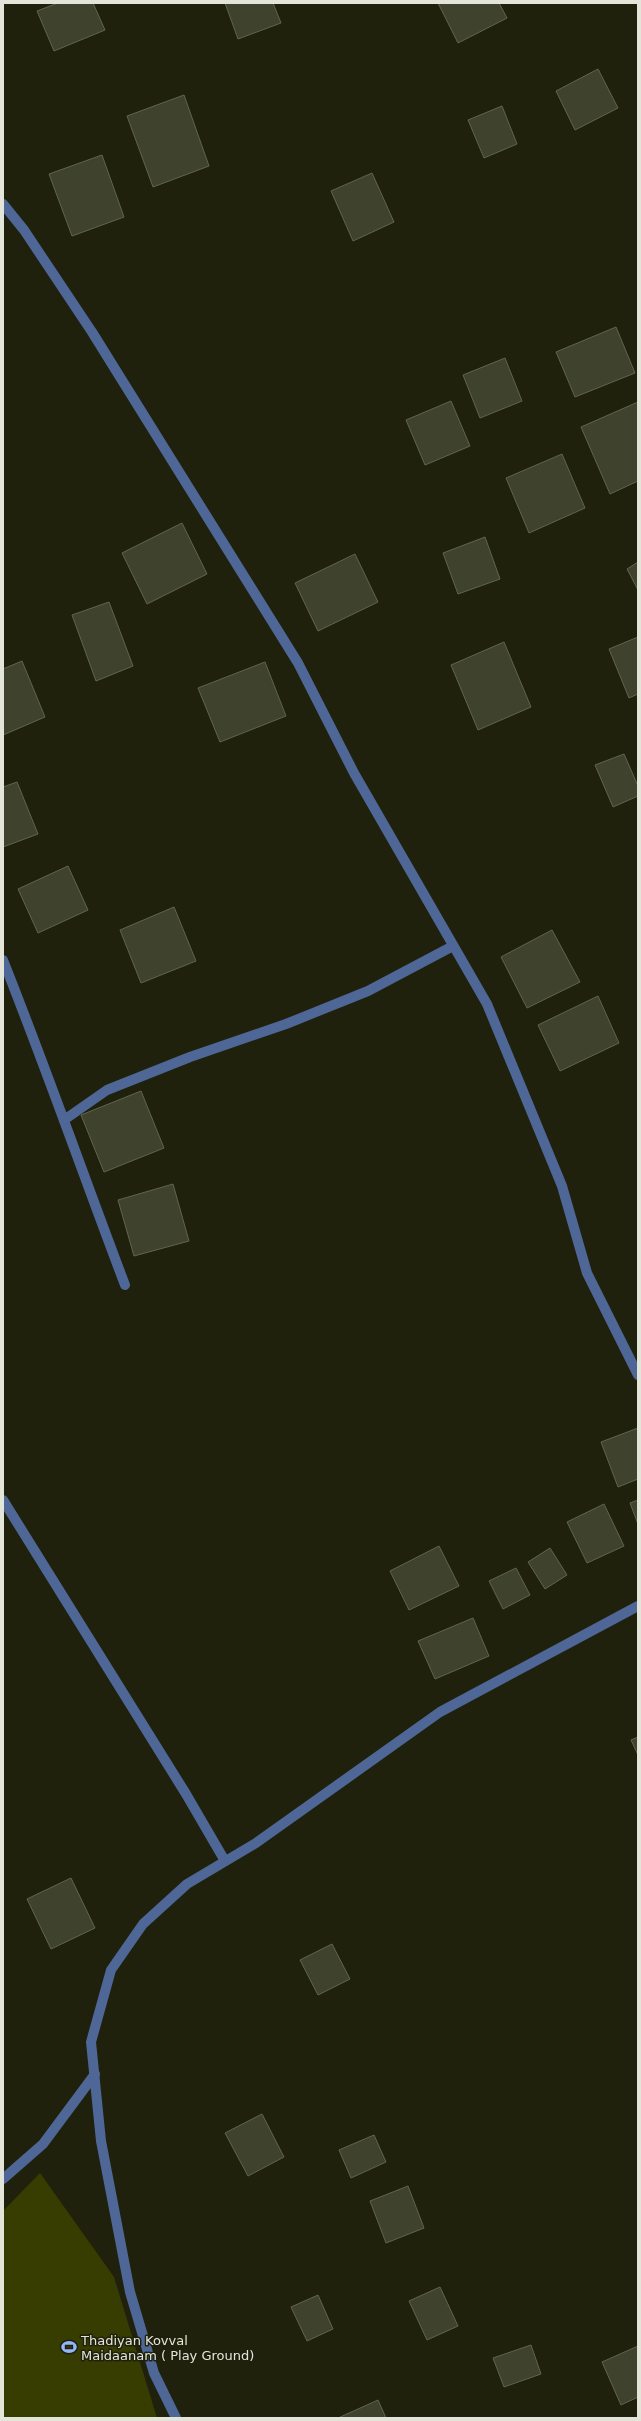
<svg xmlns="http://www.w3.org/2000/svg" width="641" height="2421" font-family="'DejaVu Sans',sans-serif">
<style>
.green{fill:#373c00}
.building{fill:#3f422d;stroke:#61644e}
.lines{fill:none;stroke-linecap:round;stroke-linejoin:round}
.minor{stroke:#4e6797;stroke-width:10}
.labels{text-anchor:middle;stroke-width:3;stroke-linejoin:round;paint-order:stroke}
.poi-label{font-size:13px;fill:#e3e5d8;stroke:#1f210d;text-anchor:start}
</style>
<rect width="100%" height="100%" fill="#1f210d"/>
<!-- green -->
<path class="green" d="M40,2173L114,2277L157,2418H3V2211Z"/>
<!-- building -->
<g class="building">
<path d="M58,3H93L105,30L54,51L37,11Z"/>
<path d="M225,3H273L281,23L238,39Z"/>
<path d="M438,3H499L507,18L458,43Z"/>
<path d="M598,69L618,108L575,130L556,91Z"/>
<path d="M184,95L209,166L153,187L127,116Z"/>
<path d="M502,106L517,144L484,158L468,120Z"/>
<path d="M102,155L124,217L72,236L49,174Z"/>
<path d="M372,173L394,222L353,241L331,191Z"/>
<path d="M616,327L635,373L575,397L556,352Z"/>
<path d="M505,358L522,401L480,418L463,375Z"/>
<path d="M451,401L470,446L425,465L406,420Z"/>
<path d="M638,402V481L610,494L581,427Z"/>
<path d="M562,454L585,508L529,533L506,478Z"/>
<path d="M182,523L207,574L147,604L122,553Z"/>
<path d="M485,537L500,579L458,594L443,553Z"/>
<path d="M355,554L378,602L318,631L295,583Z"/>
<path d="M638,562V590L627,569Z"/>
<path d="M109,602L133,666L96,681L72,615Z"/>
<path d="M638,637V694L629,698L609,649Z"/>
<path d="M504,642L531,707L478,730L451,665Z"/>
<path d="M22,661L45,717L3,735V669Z"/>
<path d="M265,662L286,716L220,742L198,688Z"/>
<path d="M624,754L638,786V796L613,807L595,765Z"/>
<path d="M17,782L38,834L3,847V787Z"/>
<path d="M68,866L88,910L38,933L18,889Z"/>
<path d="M174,907L196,961L141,983L120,930Z"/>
<path d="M552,930L580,982L527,1008L501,957Z"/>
<path d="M598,996L619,1043L560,1071L538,1025Z"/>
<path d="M141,1091L164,1148L104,1172L81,1115Z"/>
<path d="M173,1184L189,1241L134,1256L118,1200Z"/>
<path d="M638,1428V1479L618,1487L601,1442Z"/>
<path d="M638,1500V1524L630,1503Z"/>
<path d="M604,1504L624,1546L587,1563L567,1522Z"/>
<path d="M439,1546L459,1586L409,1610L390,1571Z"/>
<path d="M550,1548L567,1575L545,1589L528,1562Z"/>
<path d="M516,1568L530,1595L503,1609L489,1581Z"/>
<path d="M473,1618L489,1656L435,1679L418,1641Z"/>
<path d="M638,1737V1755L631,1740Z"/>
<path d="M71,1878L95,1928L51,1949L27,1899Z"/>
<path d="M332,1944L350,1979L318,1995L300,1960Z"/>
<path d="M262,2114L284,2157L248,2176L225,2133Z"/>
<path d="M374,2135L386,2162L351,2178L339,2150Z"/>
<path d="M408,2186L424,2228L386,2243L370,2201Z"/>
<path d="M440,2287L458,2326L427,2340L409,2301Z"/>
<path d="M318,2295L333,2329L307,2341L291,2307Z"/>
<path d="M531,2345L541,2374L504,2387L493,2358Z"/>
<path d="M638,2346V2397L621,2405L602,2362Z"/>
<path d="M378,2400L386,2418H338Z"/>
</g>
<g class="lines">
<!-- minor -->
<g class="minor">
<path d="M3,204L24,230L92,332L298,663L354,773L487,1004L562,1186L587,1273L638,1375"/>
<path d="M3,960C46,1068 84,1177 125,1285"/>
<path d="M64,1120L107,1090L190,1057L286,1024L368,991L453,946"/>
<path d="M3,1500L186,1794L225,1861"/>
<path d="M3,2179L43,2144L95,2074"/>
<path d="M176,2418L154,2373L130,2292L101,2141L91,2042L111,1970L143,1924L187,1884L256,1843L440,1712L638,1606"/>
</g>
</g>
<!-- icons -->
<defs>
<g id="stadium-bare" transform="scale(1.2)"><path d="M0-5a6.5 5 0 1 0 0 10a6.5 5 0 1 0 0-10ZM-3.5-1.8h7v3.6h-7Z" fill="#92b7fd" stroke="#1f210d" stroke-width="2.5" paint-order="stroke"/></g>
</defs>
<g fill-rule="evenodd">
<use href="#stadium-bare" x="69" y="2347"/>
</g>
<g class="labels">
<!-- poi labels -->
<g class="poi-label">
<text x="81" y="2345">Thadiyan Kovval<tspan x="81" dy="15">Maidaanam ( Play Ground)</tspan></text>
</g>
</g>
<!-- border -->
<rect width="641" height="2421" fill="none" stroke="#e3e5d8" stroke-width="8"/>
</svg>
